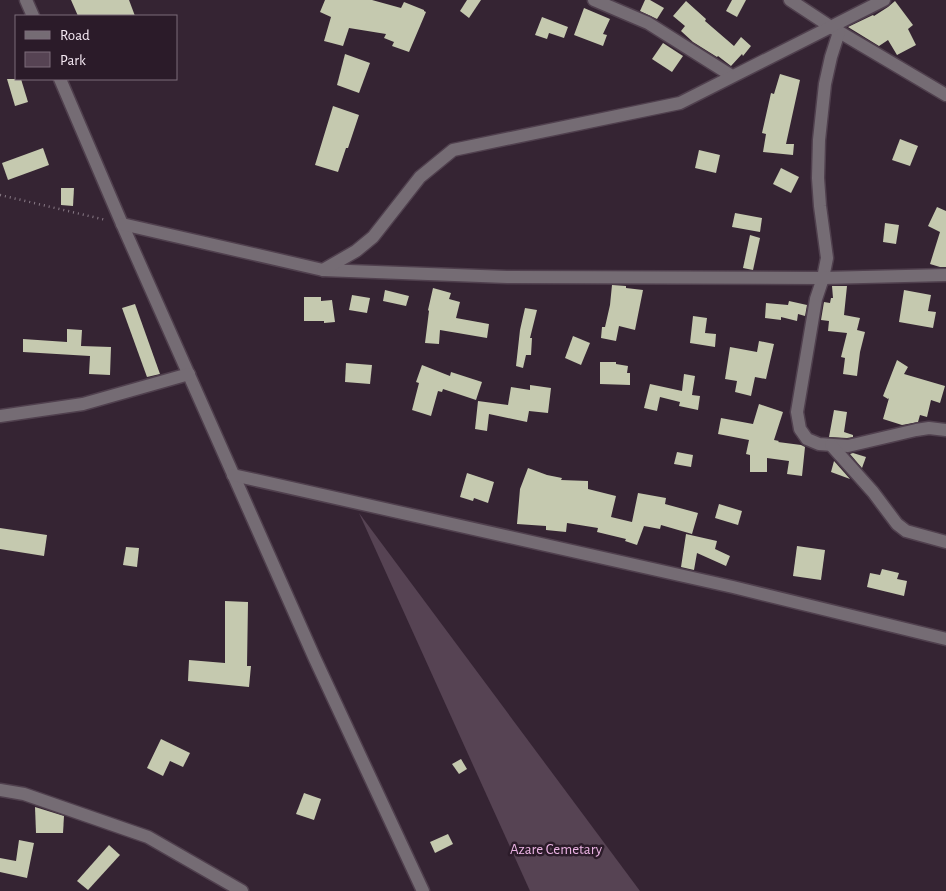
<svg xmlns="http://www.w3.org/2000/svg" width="946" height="891" font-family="'Alegreya Sans',sans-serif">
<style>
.green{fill:#564353}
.building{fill:#c5c9af}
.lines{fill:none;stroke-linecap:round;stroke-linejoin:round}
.minor-casing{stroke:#50404e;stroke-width:15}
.path{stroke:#897b87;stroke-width:2.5;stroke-dasharray:1 4;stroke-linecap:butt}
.minor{stroke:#756c74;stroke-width:12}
.labels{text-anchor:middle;stroke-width:5;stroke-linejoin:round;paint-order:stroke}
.park-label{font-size:15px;fill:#eab3e3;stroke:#2b1b29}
</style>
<rect width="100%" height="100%" fill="#352433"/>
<!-- green -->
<path class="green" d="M359,513L640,891H530Z"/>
<!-- building -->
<g class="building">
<path d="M71,0H129L135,16H78Z"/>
<path d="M325,0H372L401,8L404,2L424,10V11L426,12L409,52L392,46L394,42L384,38L386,34L349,28L343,46L324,41L331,17L320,12Z"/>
<path d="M467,0H481L469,18L460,11Z"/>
<path d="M645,0H650L664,8L657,19L640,11Z"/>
<path d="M732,0H746L737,17L726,11Z"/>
<path d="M686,1L706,19L705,21L734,46L741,37L751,46L743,56L742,54L731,66L718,56L717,57L693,42L681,31L685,26L673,16Z"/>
<path d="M895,1L913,25L908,29L916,45L897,55L888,40L879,46L848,27L873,15L874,16L888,7Z"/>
<path d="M584,8L610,19L603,34L607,35L603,46L574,35Z"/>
<path d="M542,17L568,27L564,38L549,33L547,39L535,35Z"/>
<path d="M663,43L683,56L672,72L652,59Z"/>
<path d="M345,54L370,63L359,93L337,85Z"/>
<path d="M780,74L800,80L786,144H794L793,155L763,152L766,134L762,133L771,93L774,94Z"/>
<path d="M7,79H21L28,102L15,106Z"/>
<path d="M333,106L359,115L348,148H346L338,172L315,165Z"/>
<path d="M900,139L918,146L910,166L892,160Z"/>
<path d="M43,148L49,165L8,180L2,163Z"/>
<path d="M699,150L720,155L716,173L695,168Z"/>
<path d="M781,168L799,177L791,193L773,184Z"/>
<path d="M61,188H74L73,206L61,205Z"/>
<path d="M937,207L946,211V267H940L930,264L940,232L928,226Z"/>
<path d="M735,213L762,218L760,232L732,227Z"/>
<path d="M885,223L899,225L896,244L883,242Z"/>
<path d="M750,235L760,238L753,270L743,268Z"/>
<path d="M612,285L626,286V288L643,290L635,330L619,326L616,341L601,338L602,327H605L610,305Z"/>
<path d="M832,286H847L844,315L860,318L857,330L865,332L860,352L857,376L843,374L845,358L841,357L847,333L828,331L829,321L821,320L824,302L830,303L831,298H833Z"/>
<path d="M433,288L451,293L449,299L460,302L456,318L489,324L487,338L440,330L439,344L425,343L429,311L428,310Z"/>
<path d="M385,290L409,296L406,306L383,301Z"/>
<path d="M904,290L931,295L928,311L936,312L933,328L899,322Z"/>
<path d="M352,295L370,298L367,313L349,310Z"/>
<path d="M304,297H321V301L332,300L335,322L324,323V321H304Z"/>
<path d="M789,301L807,305L805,316L798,314L797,321L781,317V320L765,318L766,303L788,305Z"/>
<path d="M135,304L160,374L147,377L122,308Z"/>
<path d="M525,308L537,310L530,338H532L531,355H526L523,368L516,366L520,330Z"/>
<path d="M693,316L707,318L705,333L716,334L715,347L690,343Z"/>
<path d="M67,329L82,330L81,346L111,347L110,375L89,374L90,356L23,352V339L67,342Z"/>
<path d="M573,336L590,343L581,365L565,358Z"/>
<path d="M759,341L774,344L766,379L755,377L751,396L735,392L737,381L725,379L730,347L757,352Z"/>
<path d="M897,360L908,367L904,374L945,386L940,403L931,400L927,417L920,415L918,422L902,425L883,419L889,398L888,399L883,396Z"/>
<path d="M600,362H616V364L628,366L627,373H630V385L600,384Z"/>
<path d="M346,363L372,365L370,384L345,382Z"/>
<path d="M422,365L450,376L451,372L482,382L476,400L443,389L442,392L438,391L431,416L412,410L419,383L416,382Z"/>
<path d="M684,374L695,376L692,395L700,396L698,410L679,406L680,402L660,397L657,411L644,408L650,384L682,391Z"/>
<path d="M530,385L551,388L548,413L529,411L527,422L489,414L487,431L475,429L478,401L508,405L511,387L530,390Z"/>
<path d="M759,404L783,412L774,440L779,441L778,442L801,445L805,447L802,476L787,474L789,461L767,458V472H750V455L746,454L749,440L718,434L721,418L753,424Z"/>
<path d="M834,410L847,412L844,432L853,435V437L847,438L829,437Z"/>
<path d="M677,452L693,455L691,467L674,464Z"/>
<path d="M853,453L866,457L862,468L850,454Z"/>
<path d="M834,461L850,479L831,472Z"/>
<path d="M528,468L547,475L562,478L561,480L588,481V489L616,496L611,517L632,522L638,493L666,498L665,504L698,513L692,534L661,525L660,529L644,526L637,545L625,541L626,539L597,532L598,528L567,523L566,532L546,530V526L517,524L520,489Z"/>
<path d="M467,473L494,482L488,503L474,498L473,501L460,497Z"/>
<path d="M719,504L742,511L738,525L715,518Z"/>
<path d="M0,528L47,535L44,556L0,549Z"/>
<path d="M686,534L717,541L715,549L730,556L726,566L697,553L694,570L681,567Z"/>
<path d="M797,546L825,550L821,580L793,576Z"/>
<path d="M126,547L139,548L137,567L123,565Z"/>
<path d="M882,569L899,573L897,579L907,581L904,596L867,587L870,573L880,575Z"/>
<path d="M225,601L248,602L247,666H251L249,687L188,681L189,660L225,663Z"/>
<path d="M161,739L190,753L183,767L170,761L163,776L147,768Z"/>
<path d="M461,759L467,769L459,774L452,764Z"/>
<path d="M304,793L321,799L314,820L296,814Z"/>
<path d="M35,807L64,816L63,833H36Z"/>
<path d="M448,834L453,844L435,853L430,842Z"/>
<path d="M19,840L34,843L27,878L0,872V858L16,861Z"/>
<path d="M109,845L120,855L88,890L77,881Z"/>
</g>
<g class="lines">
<!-- minor casing -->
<g class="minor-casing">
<g id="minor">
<path d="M26,0L33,16"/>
<path d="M594,0L648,23L732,76"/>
<path d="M790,0L831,27L946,95"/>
<path d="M839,32L831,57L825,84L819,140L818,178L820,206L827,258L823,278L816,299L797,412L800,429L807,439L819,444L848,446L916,430L929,428L946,430"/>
<path d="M60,79L122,224L315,659L423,891"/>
<path d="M122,224L323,270L507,277L823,278L946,275"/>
<path d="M323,270L356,251L373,237L420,177L453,150L680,103L884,0"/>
<path d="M0,416L83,404L189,374"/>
<path d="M831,445L873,492L897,524L906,531L946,542"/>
<path d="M233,475L733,587L946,639"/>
<path d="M0,790L24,794L148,837L242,891"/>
</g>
</g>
<!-- path -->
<path class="path" d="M0,195L106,220"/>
<!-- minor -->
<use href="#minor" class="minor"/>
</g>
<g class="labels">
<!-- park labels -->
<g class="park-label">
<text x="556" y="854">Azare Cemetary</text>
</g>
</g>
<!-- legend -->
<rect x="15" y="15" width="162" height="65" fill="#2b1b29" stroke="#7c6d7a"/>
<rect x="25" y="31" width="25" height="8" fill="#756c74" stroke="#7c6d7a"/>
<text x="60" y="40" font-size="15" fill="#f5e9f3">Road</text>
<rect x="25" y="52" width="25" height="15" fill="#564353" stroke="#7c6d7a"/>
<text x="60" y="65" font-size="15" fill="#f5e9f3">Park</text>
</svg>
